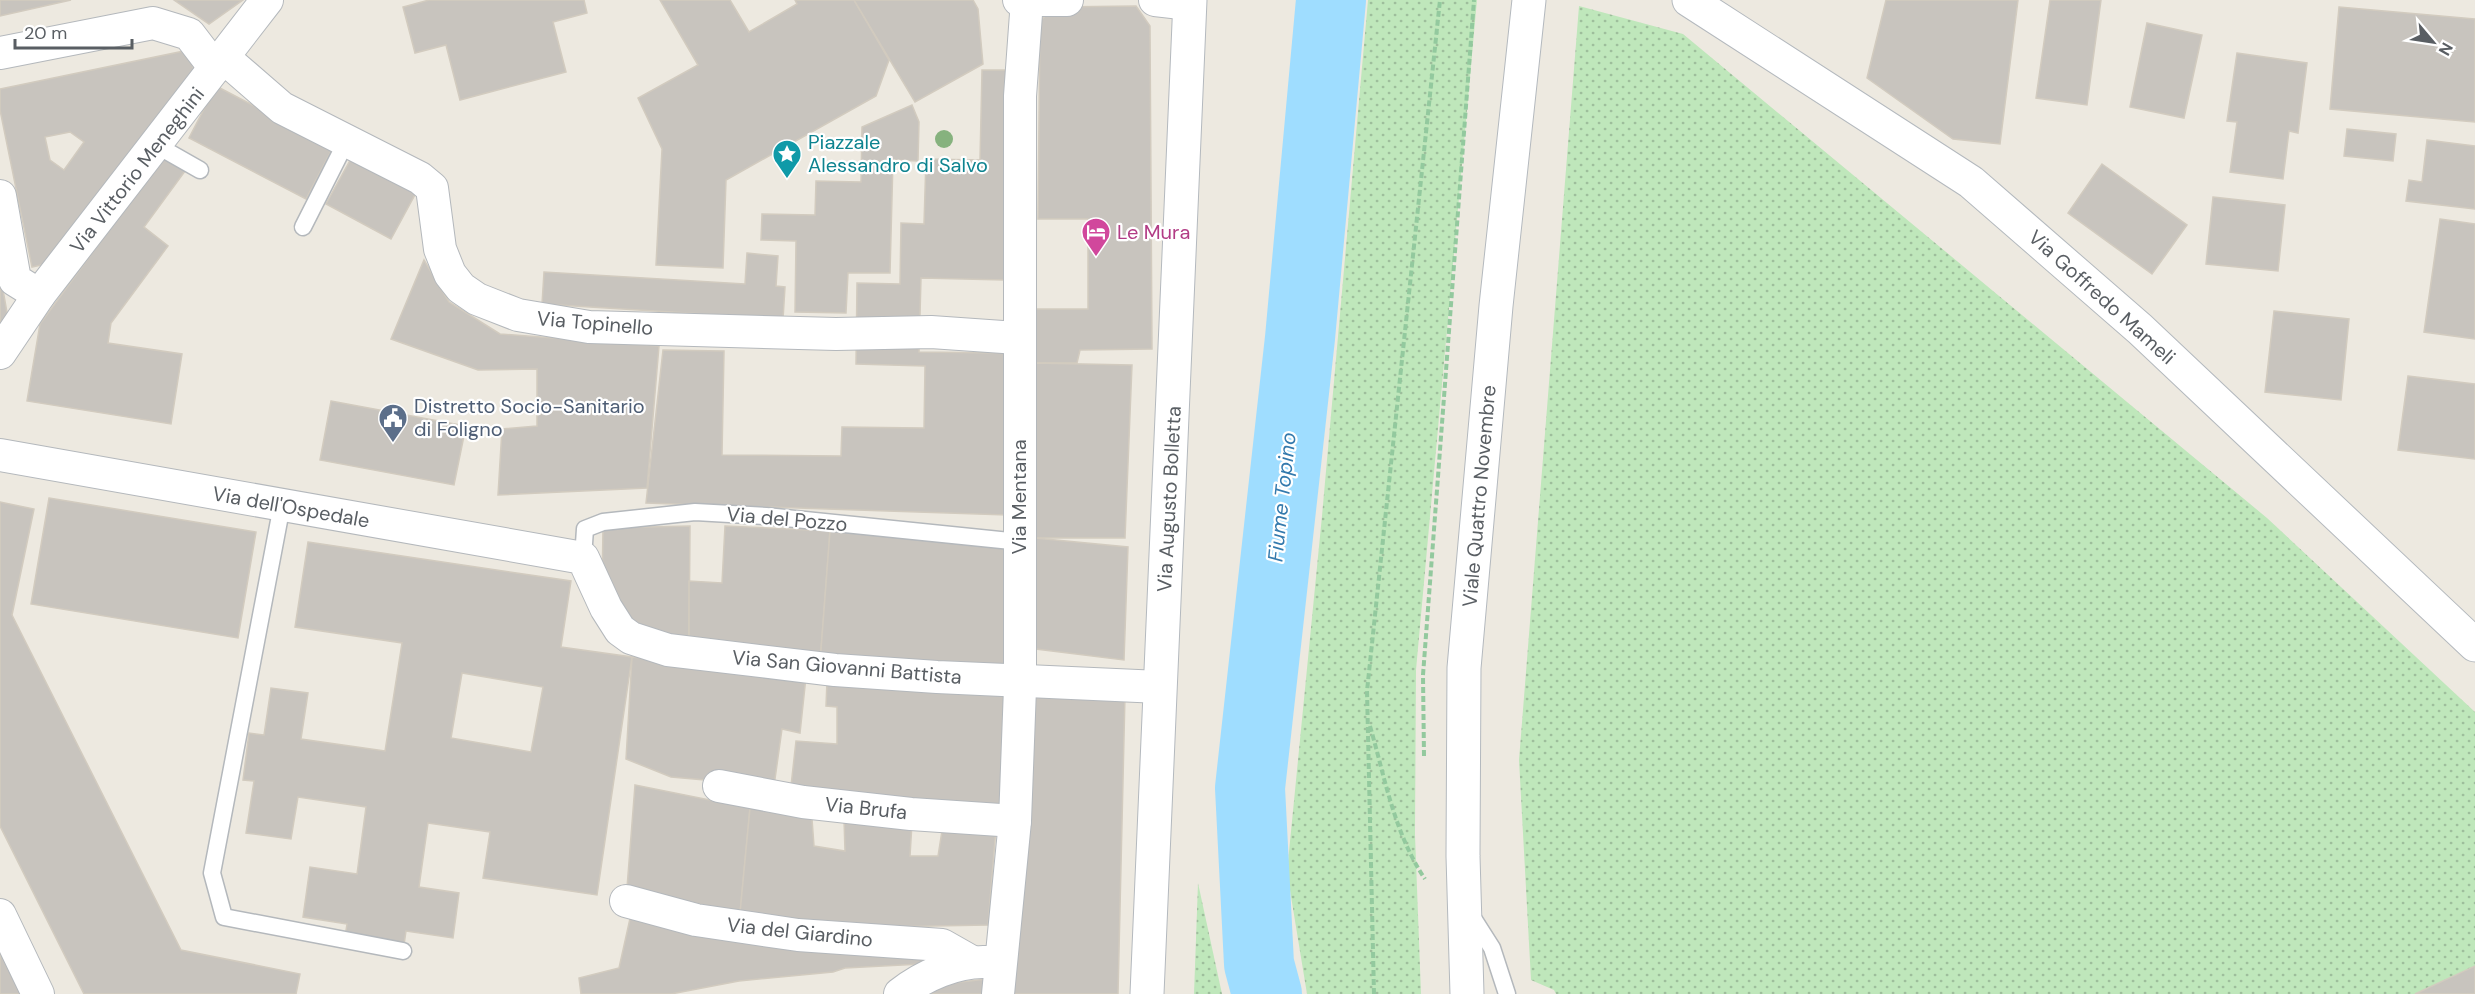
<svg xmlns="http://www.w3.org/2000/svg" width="2475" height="994" font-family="'DM Sans',sans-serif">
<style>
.green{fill:url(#green-dots)}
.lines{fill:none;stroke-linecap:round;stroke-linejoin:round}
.river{stroke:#9fddff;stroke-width:70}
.building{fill:#c8c4be;stroke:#d2cbbf;stroke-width:1.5;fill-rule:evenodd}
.service-casing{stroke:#b4b8bc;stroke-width:19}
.minor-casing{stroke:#b4b8bc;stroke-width:34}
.secondary-casing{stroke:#b4b9be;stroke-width:35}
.path{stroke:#93c99e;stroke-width:4;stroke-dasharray:6 3;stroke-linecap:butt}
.service{stroke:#fff;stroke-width:16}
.minor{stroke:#fff;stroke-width:32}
.secondary{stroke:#fff;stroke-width:33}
.tree{fill:#86b27e}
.labels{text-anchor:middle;stroke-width:4.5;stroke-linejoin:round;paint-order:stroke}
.culture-label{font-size:20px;fill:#0d838f;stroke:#fff;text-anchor:start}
.street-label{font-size:20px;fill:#595e63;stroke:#fff}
.hotel-label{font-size:20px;fill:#b23c85;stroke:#fff;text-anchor:start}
.service-label{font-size:20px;fill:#4e5e75;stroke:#fff;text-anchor:start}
.water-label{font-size:21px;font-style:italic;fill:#347aad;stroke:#fff}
</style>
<defs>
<pattern id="green-dots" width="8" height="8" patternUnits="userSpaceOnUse" patternTransform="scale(1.5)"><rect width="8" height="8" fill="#bfe7bb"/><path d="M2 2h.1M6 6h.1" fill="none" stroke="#9ebe9c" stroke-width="1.8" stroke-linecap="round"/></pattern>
</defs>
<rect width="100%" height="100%" fill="#ede9e0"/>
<!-- green -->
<g class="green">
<path d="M1368,0H1477L1416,670L1415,835L1421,994H1307L1287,872L1322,516Z"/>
<path d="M1579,6L1683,34L2267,518L2475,712V994H1556L1554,990L1531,980L1519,760Z"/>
<path d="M1198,883L1222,994H1194Z"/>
</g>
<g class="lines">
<!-- river -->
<path class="river" d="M1267,994L1259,964L1250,788L1300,338L1331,0"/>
</g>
<!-- building -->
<g class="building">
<path d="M0,0H71L0,16Z"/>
<path d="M174,0H243L209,24Z"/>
<path d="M429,0H584L587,13L553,22L566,72L460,100L446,45L415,53L403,7Z"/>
<path d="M660,0H730L749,32L797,4L795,0H854L889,60L876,96L726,180L723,268L656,265L662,149L638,98L698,65Z"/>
<path d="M854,0H973L978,9L983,64L915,102Z"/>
<path d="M1886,0H2018L2000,144L1953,139L1867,78Z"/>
<path d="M2050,0H2101L2087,105L2036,98Z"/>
<path d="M1136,6L1150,26L1152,349L1080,350L1077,363H1033V309H1088V219H1038L1040,21L1055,7Z"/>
<path d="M2339,7L2475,19V122L2330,109Z"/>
<path d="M2147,23L2202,35L2184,118L2130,107Z"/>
<path d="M189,50L195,75L54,262L32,267L0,110V89ZM70,132L84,142L64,170L50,160L45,137Z"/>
<path d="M2237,53L2307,63L2298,133L2289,131L2283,179L2230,172L2237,122L2227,121Z"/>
<path d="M982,70H1008L1004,280L921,278L919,352L1004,353L1007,515L646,503L663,350L724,351L722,455L841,456L842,427L924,428L925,366L856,364L857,283L900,284L901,223L924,224L926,159L980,160Z"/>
<path d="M216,86L333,147L306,199L189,138Z"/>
<path d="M912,105L919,122L918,161L893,160L890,273H848L846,313L795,312L796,241L761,240L762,214L815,215L816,181L861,182L862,127Z"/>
<path d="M2347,129L2396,134L2393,161L2344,156Z"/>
<path d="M2427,140L2475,146V209L2406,201L2409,180L2422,182Z"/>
<path d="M170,147L191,163L144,227L168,246L111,323L108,343L182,354L171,424L27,401L40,324Z"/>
<path d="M353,155L417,191L391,239L326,204Z"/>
<path d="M2102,164L2187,225L2152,274L2068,213Z"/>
<path d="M2213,197L2285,205L2278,271L2206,264Z"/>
<path d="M2440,219L2475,224V339L2424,332Z"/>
<path d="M747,253L778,256L776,286L785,287L783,319L542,304L544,272L745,284Z"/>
<path d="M424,260L449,302L500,334L659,346L647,488L498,495L502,429L537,426V369L478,370L391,339Z"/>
<path d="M0,273L8,318L0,329Z"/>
<path d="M2274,311L2349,319L2341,400L2265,392Z"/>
<path d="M1033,363L1132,365L1125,538H1035Z"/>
<path d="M2408,376L2475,384V459L2398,450Z"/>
<path d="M331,401L466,426L454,485L320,460Z"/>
<path d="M49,498L256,532L238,638L31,604Z"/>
<path d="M0,502L34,509L12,615L181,950L300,974L296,994H84L0,826Z"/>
<path d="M690,526L689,646L631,634L602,588L603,528Z"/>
<path d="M725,526L830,531L820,663L689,646V581L722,583Z"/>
<path d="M830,531L1010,548L1016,673L820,663Z"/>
<path d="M1035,538L1128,547L1124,660L1036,649Z"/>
<path d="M308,542L571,581L561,647L632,657L597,895L483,878L490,832L428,823L419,887L459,893L453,938L406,931L404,945L345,937L347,924L303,917L310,867L357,874L366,807L298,797L291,839L246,833L254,781L243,780L249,733L264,735L271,688L308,693L301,739L385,751L402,643L295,627ZM462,673L543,687L531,752L451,738Z"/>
<path d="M632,657L806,677L800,733L782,729L774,786L671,777L626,759Z"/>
<path d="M827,681L1011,691L1006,813L790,795L796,741L837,744V707L826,706Z"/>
<path d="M1125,695L1118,994H1007L1027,696Z"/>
<path d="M635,785L750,808L740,913L627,888Z"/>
<path d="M750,808L812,819L814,846L845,851L844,819L912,823L910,856H938L942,831L996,828L988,925L878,927L740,913Z"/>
<path d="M631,914L924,934L921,964L845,968L833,972L739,981L671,994H581L579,978L619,968Z"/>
<path d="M2,952L22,994H0V953Z"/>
<path d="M2475,966V994H2415Z"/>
<path d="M987,979L985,994H916V987Z"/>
</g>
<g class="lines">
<!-- service casing -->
<g class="service-casing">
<g id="service">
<path d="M156,145L200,170"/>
<path d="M303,227L347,140"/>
<path d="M282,505L212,873L224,917L403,951"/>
<path d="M583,558L585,529L603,522L695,512L766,516L1020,542"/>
<path d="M1471,915L1492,948L1507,994"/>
</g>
</g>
<!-- minor casing -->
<g class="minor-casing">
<g id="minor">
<path d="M1019,0H1067"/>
<path d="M1155,0L1190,4"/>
<path d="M0,53L153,23L189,34L215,68"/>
<path d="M223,57L282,108L420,178L432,188L440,249L450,274L461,288L477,299L518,315L589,327L836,334L931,332L1018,338"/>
<path d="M0,196L15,280L39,295"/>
<path d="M0,353L39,295L267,0"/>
<path d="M0,455L583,558L606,608L620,630L631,638L668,650L835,670L937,677L1160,687"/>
<path d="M719,786L803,802L911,814L1015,821"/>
<path d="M626,901L696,920L798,935L942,945L972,962"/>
<path d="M0,915L38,994"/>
<path d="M900,994C923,976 956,961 986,962"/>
<path d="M998,994L1015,821L1020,688V96L1027,0"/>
</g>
</g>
<!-- secondary casing -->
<g class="secondary-casing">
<g id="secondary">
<path d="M1689,0L1971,182L2140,329L2475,645"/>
<path d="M1147,994L1190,0"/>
<path d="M1467,994L1463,856L1464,668L1496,306L1529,0"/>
</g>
</g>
<!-- path -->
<g class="path">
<path d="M1370,726C1385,778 1394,833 1425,879"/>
<path d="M1424,756L1423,675L1474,0"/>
<path d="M1374,994L1367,691L1440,0"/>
</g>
<!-- service -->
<use href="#service" class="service"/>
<!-- minor -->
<use href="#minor" class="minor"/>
<!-- secondary -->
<use href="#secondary" class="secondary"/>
</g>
<!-- trees -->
<circle class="tree" cx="944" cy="139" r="9"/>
<!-- icons -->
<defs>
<g id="sight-pin" transform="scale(1.5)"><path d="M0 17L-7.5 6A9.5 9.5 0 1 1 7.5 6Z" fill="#0f9aa8" stroke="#fff"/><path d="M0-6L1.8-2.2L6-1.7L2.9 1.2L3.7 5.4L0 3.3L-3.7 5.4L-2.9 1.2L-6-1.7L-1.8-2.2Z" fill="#fff"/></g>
<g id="hotel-pin" transform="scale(1.5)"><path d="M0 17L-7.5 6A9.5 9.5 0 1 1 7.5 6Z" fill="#d1479c" stroke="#fff"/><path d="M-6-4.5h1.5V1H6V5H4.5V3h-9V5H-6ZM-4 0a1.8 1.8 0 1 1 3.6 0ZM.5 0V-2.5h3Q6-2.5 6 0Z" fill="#fff"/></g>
<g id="civic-pin" transform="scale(1.5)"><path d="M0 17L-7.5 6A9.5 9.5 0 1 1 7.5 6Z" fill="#5c6f8a" stroke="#fff"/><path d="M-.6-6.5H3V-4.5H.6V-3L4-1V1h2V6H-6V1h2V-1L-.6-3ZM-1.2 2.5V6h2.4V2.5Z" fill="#fff"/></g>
</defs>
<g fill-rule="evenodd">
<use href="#sight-pin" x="787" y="154"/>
<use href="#hotel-pin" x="1096" y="232"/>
<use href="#civic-pin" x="393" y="418"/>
</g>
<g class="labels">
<!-- culture labels -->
<g class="culture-label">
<text x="808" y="149">Piazzale<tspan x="808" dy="23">Alessandro di Salvo</tspan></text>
</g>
<!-- street labels -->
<g class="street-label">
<text transform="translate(137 170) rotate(-52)" y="7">Via Vittorio Meneghini</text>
<text transform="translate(2102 297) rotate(42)" y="7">Via Goffredo Mameli</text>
<text transform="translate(595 323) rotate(5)" y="7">Via Topinello</text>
<text transform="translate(1479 496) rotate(-85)" y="7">Viale Quattro Novembre</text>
<text transform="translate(1019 497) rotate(-90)" y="7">Via Mentana</text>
<text transform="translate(1169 499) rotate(-87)" y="7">Via Augusto Bolletta</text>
<text transform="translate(291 507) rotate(10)" y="7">Via dell'Ospedale</text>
<text transform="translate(787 519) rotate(5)" y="7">Via del Pozzo</text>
<text transform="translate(847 667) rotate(5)" y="7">Via San Giovanni Battista</text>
<text transform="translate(866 808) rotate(6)" y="7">Via Brufa</text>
<text transform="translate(800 932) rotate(6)" y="7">Via del Giardino</text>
</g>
<!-- hotel labels -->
<g class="hotel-label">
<text x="1117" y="239">Le Mura</text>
</g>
<!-- service labels -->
<g class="service-label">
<text x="414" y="413">Distretto Socio-Sanitario<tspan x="414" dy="23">di Foligno</tspan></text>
</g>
<!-- water labels -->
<g class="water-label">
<text transform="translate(1282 497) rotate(-84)" y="7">Fiume Topino</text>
</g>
</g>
<!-- north arrow -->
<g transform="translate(2433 42) rotate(119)" stroke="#ffffff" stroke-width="4.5" paint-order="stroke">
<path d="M0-4.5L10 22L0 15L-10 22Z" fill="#595e63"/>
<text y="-9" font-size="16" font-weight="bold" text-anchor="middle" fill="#595e63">N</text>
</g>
<!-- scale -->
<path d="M15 39v9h117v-9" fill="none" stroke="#595e63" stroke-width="3"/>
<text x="24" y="39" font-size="18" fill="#595e63" stroke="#ffffff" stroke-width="4.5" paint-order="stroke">20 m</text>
</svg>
